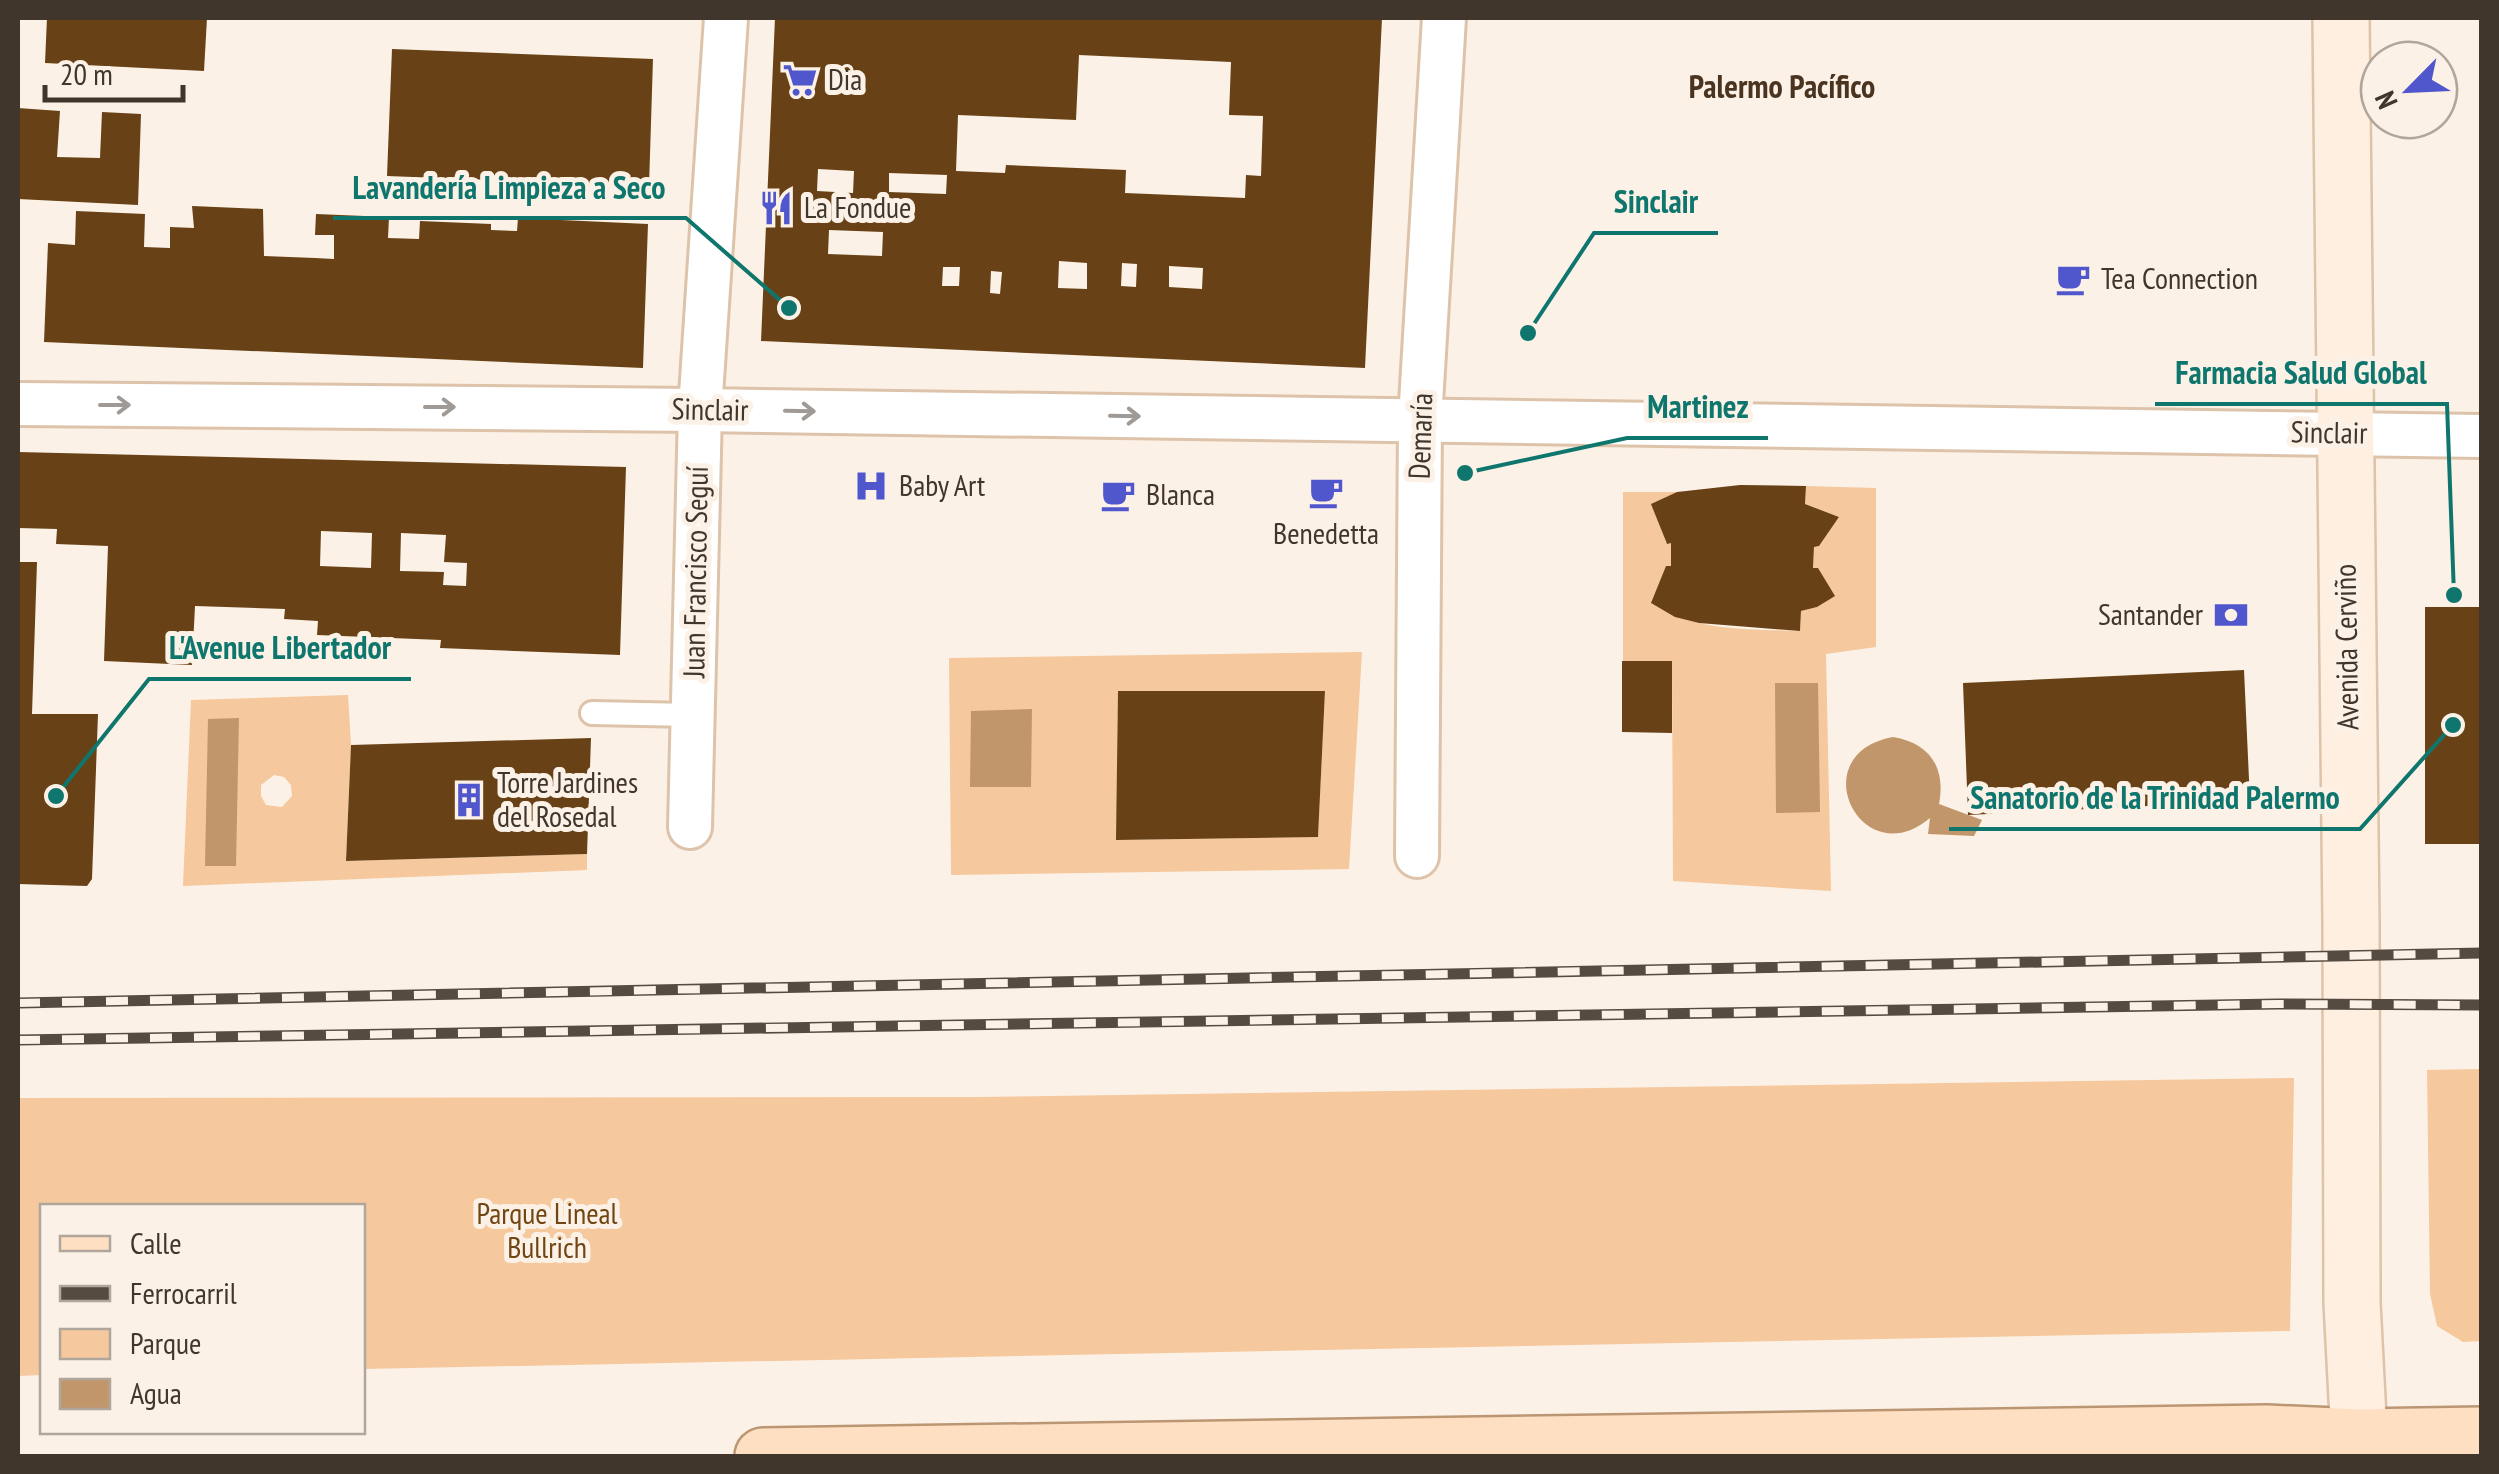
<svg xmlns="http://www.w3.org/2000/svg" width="2499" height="1474" font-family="'PT Sans Narrow',sans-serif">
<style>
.green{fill:#f5c89d;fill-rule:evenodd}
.water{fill:#c2966b}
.building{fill:#684216;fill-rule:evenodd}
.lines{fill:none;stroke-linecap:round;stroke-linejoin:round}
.service-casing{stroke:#ddc3aa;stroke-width:28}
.minor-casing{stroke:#ddc3aa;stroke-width:48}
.secondary-casing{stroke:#ddc3aa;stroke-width:60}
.primary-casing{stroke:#bb9673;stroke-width:60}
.service{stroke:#fff;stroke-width:22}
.minor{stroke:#fff;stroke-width:42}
.secondary{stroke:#feefe0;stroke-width:55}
.primary{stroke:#fedfc2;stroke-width:55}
.rail-casing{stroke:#564b41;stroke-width:11}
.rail{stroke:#fcf1e6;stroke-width:8;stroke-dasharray:22;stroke-linecap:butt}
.oneway{stroke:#a09a96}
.labels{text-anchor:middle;stroke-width:10;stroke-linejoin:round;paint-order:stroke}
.poi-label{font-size:30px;fill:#41362c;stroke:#fcf1e6;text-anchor:start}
.street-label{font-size:30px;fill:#41362c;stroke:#fcf1e6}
.park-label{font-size:30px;fill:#714613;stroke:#fcf1e6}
.neighbourhood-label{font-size:32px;font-weight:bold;fill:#4a341f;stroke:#fcf1e6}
.leader{fill:none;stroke:#0f766e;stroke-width:4}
.callout-dot{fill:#0f766e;stroke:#fcf1e6;stroke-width:4}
.callout-label{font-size:32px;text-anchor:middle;font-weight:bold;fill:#0f766e;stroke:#fcf1e6;stroke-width:10;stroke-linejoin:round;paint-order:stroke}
</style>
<rect width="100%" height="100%" fill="#fcf1e6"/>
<!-- green -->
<g class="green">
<path d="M1806,486L1876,488V647L1826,654L1831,891L1673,881L1672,661H1623V492H1677L1652,504L1666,543H1671V566H1666L1652,603C1695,632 1750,629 1800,631L1801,611L1817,607L1813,568L1814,547L1819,546L1839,517L1805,504Z"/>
<path d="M1362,652L1349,869L951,875L949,658ZM1118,691H1325L1318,837L1117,840Z"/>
<path d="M348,695L351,745L346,861L587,854V870L183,886L191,700ZM274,775L284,777L291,785L292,796L282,807L266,805L261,796V785Z"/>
<path d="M2481,1069V1341L2463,1342L2437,1326L2430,1294L2427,1070Z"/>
<path d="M2294,1078L2290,1331L363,1369L362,1206H42V1375L18,1376V1098L977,1097Z"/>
</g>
<!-- water -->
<g class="water">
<path d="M1775,683H1818L1820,812L1776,813Z"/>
<path d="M1032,709L1031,787H970L971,711Z"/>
<path d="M239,718L236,866H205L208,719Z"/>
<path d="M1893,737C1930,743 1946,768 1939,804L1982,820L1974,836L1928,834L1930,818C1861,876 1801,754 1893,737Z"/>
</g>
<!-- building -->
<g class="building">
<path d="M47,18H207L204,71L45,63Z"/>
<path d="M775,18H1382L1365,368L761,341ZM1079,55L1231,62L1229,115L1263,116L1261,176L1246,175L1245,198L1125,193L1126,170L1006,165L1005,173L956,171L958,115L1076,120ZM818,169L854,171L853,193L817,191ZM889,173L947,175L946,194L889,192ZM829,230L883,232L882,256L828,254ZM1059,261L1087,263V289L1058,288ZM1122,263L1137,264L1136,287L1121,286ZM1169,266L1203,268L1202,289L1169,287ZM943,267H960L959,286H942ZM991,271L1002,272L1000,294L990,293Z"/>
<path d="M392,49L653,59L649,186L387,176Z"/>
<path d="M18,108L60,111L57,157L100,158L102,112L141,114L138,205L18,199Z"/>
<path d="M192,206L263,209L264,256L315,258L334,259V235H315L316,214L389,217L388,238L419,239L420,221L491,224V230L517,231L518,218L648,224L643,368L44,342L48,243L75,245L76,211L145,214L144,247L170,248V227L194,228Z"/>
<path d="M18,452L626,467L620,655L440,648L441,640L317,635L318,621L284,619L285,609L195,606L192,665L104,661L108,546L56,544L57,529L18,528ZM321,531L372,533L371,568L320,566ZM401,533L446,535L444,562L467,563L466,586L443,585L444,572L400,571Z"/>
<path d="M1740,485L1806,486L1805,504L1839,517L1819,546L1814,547L1813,568H1818L1835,596L1817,607L1801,611L1800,631L1699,623L1675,617L1651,603L1666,566H1671V543L1667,544L1651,504L1677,492Z"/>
<path d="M18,562H37L32,714H98L92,879L87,886L18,884Z"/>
<rect x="2425" y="607" width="57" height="237"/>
<path d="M1622,661H1672V733L1622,732Z"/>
<path d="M2244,670L2250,801L1968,815L1963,683Z"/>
<path d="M1118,691H1325L1318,837L1116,840Z"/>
<path d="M591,738L587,854L346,861L351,745Z"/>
</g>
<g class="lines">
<!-- service casing -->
<g class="service-casing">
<path id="service" d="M592,713L692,715"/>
</g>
<!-- minor casing -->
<g class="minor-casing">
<g id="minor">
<path d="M18,404L700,410L2482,436"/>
<path d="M690,827L700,410L726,18"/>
<path d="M1417,856L1420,420L1444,18"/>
</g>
</g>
<!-- secondary casing -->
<g class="secondary-casing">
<path id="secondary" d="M2341,18L2351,922L2352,1303L2359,1437L2356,1456"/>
</g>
<!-- primary casing -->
<g class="primary-casing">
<path id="primary" d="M763,1456L2267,1433L2359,1437L2482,1435"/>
</g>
<!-- service -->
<use href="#service" class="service"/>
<!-- minor -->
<use href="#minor" class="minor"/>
<!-- secondary -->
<use href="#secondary" class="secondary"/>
<!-- primary -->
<use href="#primary" class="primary"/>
<!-- rail casing -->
<g class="rail-casing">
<g id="rail">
<path d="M18,1003L2482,953"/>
<path d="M18,1040L2278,1004L2482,1005"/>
</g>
</g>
<!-- rail -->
<use href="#rail" class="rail"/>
</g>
<!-- one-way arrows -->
<defs><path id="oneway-shaft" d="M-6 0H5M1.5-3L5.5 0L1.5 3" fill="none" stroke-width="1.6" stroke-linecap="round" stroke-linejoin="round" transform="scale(2.5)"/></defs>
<g class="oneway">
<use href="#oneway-shaft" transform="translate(115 405)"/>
<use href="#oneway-shaft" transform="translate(440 407)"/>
<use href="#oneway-shaft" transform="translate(800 411) rotate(1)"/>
<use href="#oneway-shaft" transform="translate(1125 416) rotate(1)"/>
</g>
<!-- icons -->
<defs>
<g id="supermarket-bare" transform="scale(2.7)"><path d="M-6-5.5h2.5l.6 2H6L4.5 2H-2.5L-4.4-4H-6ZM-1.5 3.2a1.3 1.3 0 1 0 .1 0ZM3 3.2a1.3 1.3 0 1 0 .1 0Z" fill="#5057cd" stroke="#fcf1e6" stroke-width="2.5" paint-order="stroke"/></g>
<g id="restaurant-bare" transform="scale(2.7)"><path d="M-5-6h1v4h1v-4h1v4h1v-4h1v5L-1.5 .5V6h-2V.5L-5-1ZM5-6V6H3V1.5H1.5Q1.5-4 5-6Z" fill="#5057cd" stroke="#fcf1e6" stroke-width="2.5" paint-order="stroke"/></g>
<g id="cafe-bare" transform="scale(2.7)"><path d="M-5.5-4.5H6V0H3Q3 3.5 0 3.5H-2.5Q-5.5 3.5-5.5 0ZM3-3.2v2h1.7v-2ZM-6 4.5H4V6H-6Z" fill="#5057cd" stroke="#fcf1e6" stroke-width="2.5" paint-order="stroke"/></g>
<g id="hospital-bare" transform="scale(2.7)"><path d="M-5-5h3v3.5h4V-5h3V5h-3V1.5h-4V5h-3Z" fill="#5057cd" stroke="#fcf1e6" stroke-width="2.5" paint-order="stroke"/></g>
<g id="bank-bare" transform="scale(2.7)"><path d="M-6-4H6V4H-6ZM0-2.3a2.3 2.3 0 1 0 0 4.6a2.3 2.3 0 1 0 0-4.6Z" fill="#5057cd" stroke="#fcf1e6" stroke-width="2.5" paint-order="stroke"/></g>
<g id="building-bare" transform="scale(2.7)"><path d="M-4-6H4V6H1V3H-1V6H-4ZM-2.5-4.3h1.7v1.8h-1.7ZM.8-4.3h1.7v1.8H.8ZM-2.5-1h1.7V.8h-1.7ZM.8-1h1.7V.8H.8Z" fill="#5057cd" stroke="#fcf1e6" stroke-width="2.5" paint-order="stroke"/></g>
</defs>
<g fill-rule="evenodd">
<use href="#supermarket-bare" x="800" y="80"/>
<use href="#restaurant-bare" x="776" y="208"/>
<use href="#cafe-bare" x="2073" y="279"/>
<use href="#hospital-bare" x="871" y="486"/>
<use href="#cafe-bare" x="1326" y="492"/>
<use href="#cafe-bare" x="1118" y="495"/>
<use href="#bank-bare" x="2231" y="615"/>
<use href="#building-bare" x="469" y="800"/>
</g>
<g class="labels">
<!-- poi labels -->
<g class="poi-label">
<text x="828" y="90">Dia</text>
<text x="804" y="218">La Fondue</text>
<text x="2101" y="289">Tea Connection</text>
<text x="899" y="496">Baby Art</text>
<text x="1146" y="505">Blanca</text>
<text x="1326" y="544" text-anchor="middle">Benedetta</text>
<text x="2203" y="625" text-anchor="end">Santander</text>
<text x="497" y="793">Torre Jardines<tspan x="497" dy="34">del Rosedal</tspan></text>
</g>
<!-- street labels -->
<g class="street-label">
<text transform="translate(710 410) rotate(1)" y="10">Sinclair</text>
<text transform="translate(2329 433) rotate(1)" y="10">Sinclair</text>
<text transform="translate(1421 436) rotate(-88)" y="10">Demaría</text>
<text transform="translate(696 572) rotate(-89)" y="10">Juan Francisco Seguí</text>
<text transform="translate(2347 647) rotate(-91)" y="10">Avenida Cerviño</text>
</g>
<!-- park labels -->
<g class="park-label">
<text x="547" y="1224">Parque Lineal<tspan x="547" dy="34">Bullrich</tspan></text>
</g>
<!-- neighbourhood labels -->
<g class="neighbourhood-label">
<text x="1782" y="98">Palermo Pacífico</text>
</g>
</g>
<!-- callouts -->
<path class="leader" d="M789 308L686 218H333M1528 333L1594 233H1718M2454 595L2447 404H2155M1465 473L1627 438H1768M56 796L149 679H411M2453 725L2360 829H1949"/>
<g class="callout-dot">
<circle cx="789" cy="308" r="10"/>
<circle cx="1528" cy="333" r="10"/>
<circle cx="2454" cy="595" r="10"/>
<circle cx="1465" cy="473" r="10"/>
<circle cx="56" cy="796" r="10"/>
<circle cx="2453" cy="725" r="10"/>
</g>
<g class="callout-label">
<text x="509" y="199">Lavandería Limpieza a Seco</text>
<text x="1656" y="213">Sinclair</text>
<text x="2301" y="384">Farmacia Salud Global</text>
<text x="1698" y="418">Martinez</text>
<text x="280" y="659">L'Avenue Libertador</text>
<text x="2155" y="809">Sanatorio de la Trinidad Palermo</text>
</g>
<!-- border -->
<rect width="2499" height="1474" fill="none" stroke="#41362c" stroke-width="40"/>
<!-- legend -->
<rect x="40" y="1204" width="325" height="230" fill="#fcf1e6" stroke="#b1a69c" stroke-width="2.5"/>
<rect x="60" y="1236" width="50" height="15" fill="#fedfc2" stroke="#b1a69c" stroke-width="2.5"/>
<text x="130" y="1254" font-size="30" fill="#41362c">Calle</text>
<rect x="60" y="1286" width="50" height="15" fill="#564b41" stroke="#b1a69c" stroke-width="2.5"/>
<text x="130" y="1304" font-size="30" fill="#41362c">Ferrocarril</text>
<rect x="60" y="1329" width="50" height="30" fill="#f5c89d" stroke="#b1a69c" stroke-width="2.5"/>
<text x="130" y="1354" font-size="30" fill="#41362c">Parque</text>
<rect x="60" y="1379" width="50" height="30" fill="#c2966b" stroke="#b1a69c" stroke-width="2.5"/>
<text x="130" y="1404" font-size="30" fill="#41362c">Agua</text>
<!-- north arrow -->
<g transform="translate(2409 90) rotate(246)"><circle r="48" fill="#fcf1e6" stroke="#b1a69c" stroke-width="2.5"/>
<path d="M0-8L18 38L0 25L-18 38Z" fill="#5057cd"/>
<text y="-15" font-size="28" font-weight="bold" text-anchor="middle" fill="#41362c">N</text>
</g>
<!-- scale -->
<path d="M45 85v15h138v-15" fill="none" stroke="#41362c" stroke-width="5"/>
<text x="60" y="85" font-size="30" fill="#41362c" stroke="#fcf1e6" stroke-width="8" paint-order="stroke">20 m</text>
</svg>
